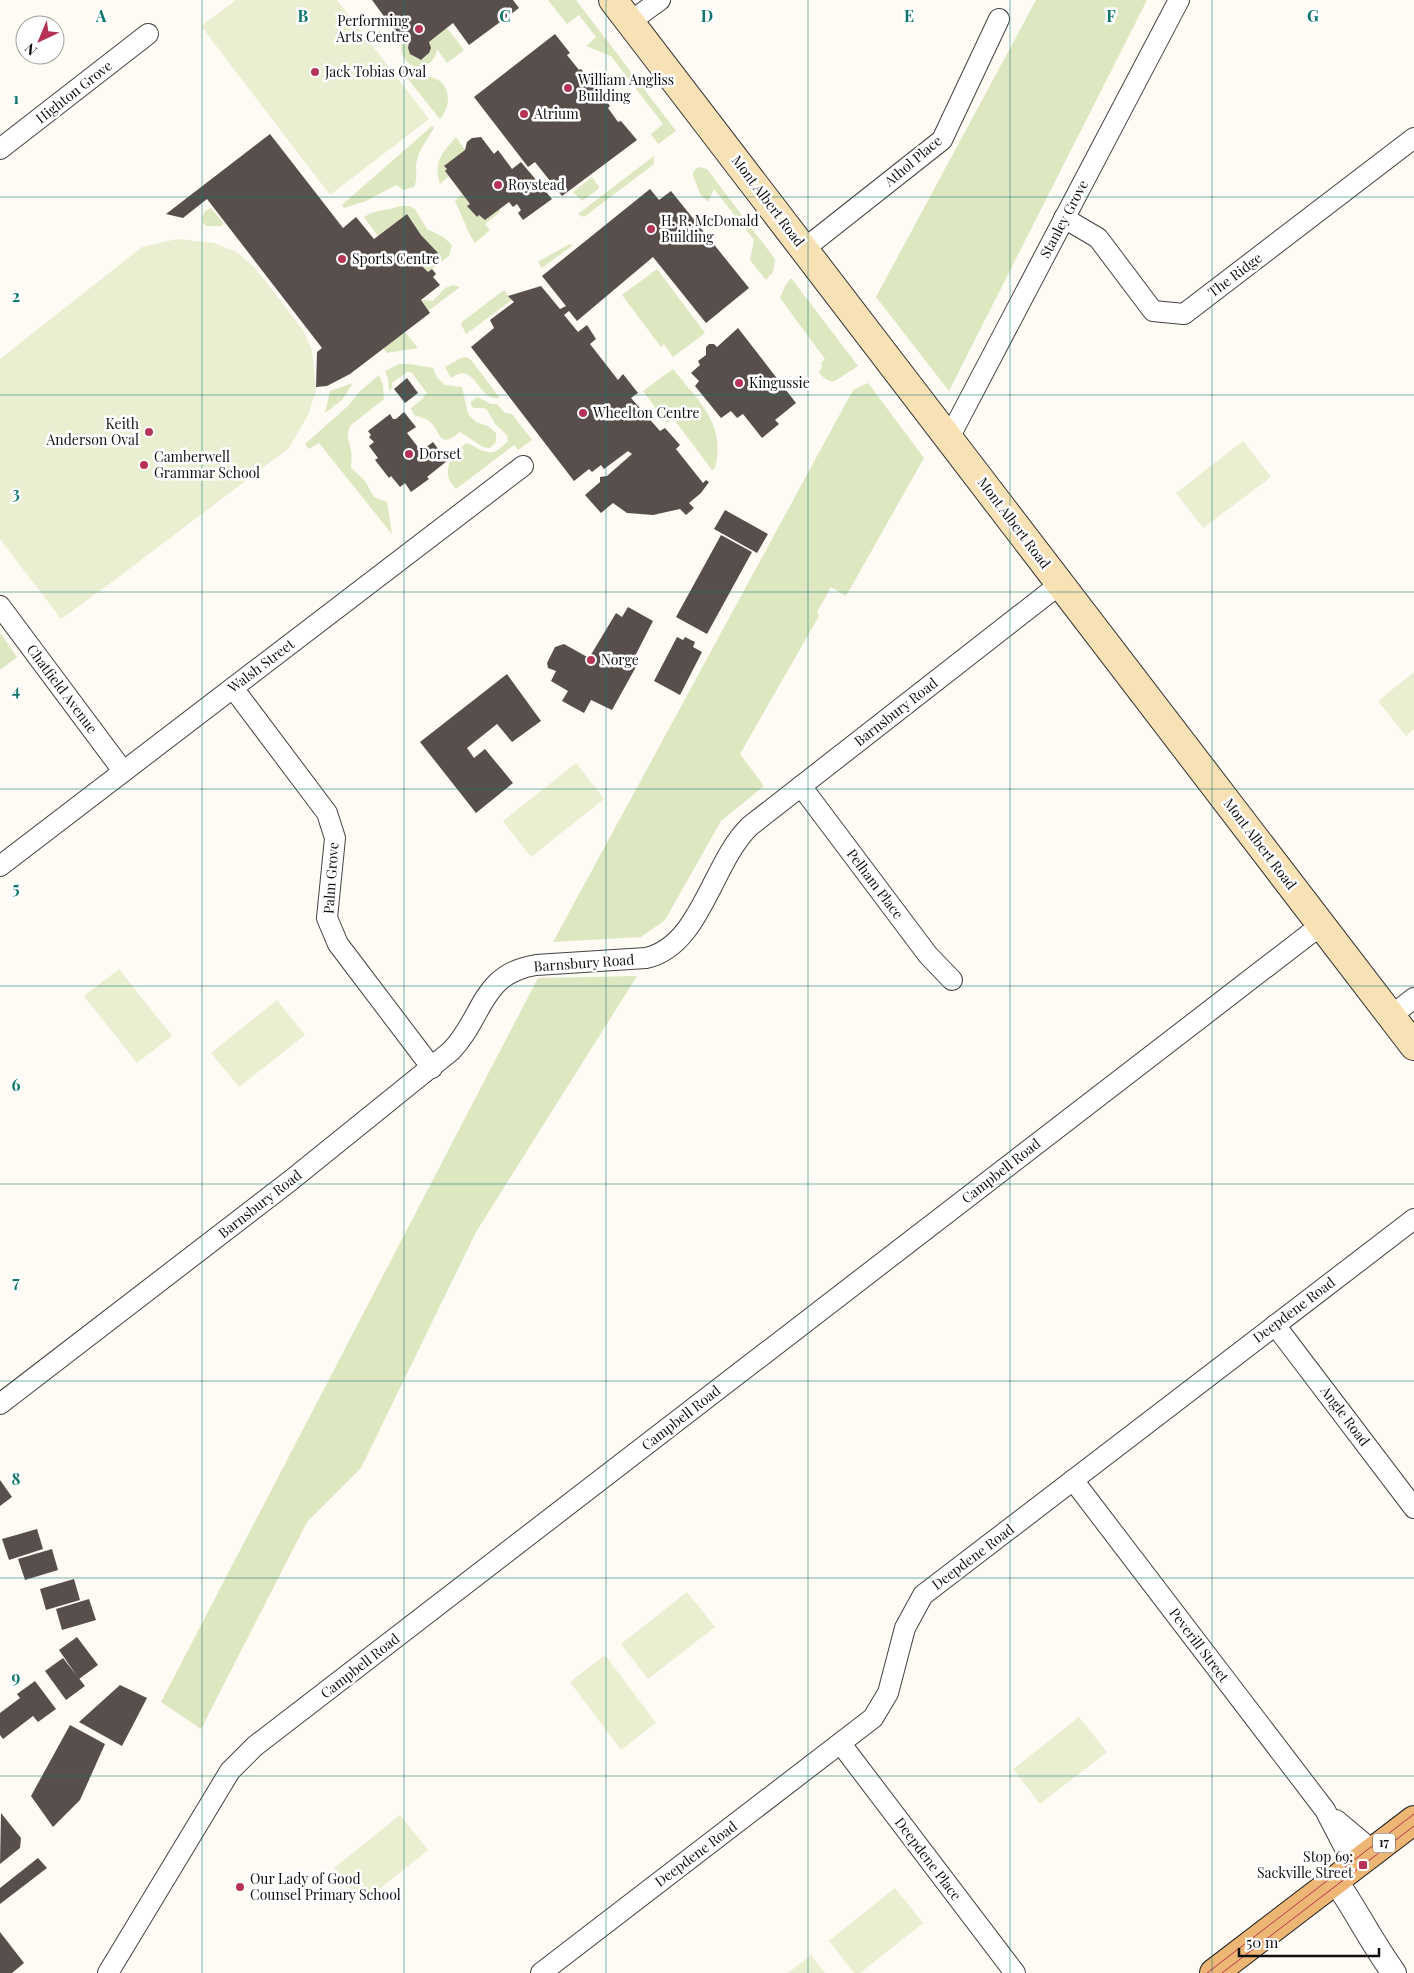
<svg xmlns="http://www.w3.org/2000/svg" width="1414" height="1973" font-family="'Playfair Display',serif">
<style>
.green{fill:#dde7c0}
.pitch{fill:#ebefd1}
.building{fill:#584f4d}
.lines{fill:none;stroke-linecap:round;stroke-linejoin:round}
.minor-casing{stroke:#434343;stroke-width:22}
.tertiary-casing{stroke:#434343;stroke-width:26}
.secondary-casing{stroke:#323232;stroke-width:30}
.primary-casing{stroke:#212121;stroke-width:30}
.minor{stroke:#fff;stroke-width:20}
.tertiary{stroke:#fff;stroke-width:24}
.secondary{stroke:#f8e2b5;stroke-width:28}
.primary{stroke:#edb675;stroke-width:28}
.tram{stroke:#b63356;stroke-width:1}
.grid{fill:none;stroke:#0f766e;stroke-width:1;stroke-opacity:0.55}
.poi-dot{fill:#b63356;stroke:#fff;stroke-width:2}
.labels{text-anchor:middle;stroke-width:5;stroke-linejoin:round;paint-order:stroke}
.shield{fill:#fff;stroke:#585858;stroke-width:1}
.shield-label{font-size:12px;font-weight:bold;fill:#101010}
.poi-label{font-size:14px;fill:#101010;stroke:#fff;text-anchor:start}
.street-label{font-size:14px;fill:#101010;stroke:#fff}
.grid-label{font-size:16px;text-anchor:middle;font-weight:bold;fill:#0f766e;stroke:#fff;stroke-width:5;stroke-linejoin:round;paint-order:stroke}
</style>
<rect width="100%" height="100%" fill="#fefaf4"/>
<!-- green -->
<g class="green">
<path d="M548,0H576L676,131L658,144L651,134L663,124L611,56L586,46L596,37L579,15L567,24Z"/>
<path d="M1036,0H1147L949,391L876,297Z"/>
<path d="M447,28L464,50L447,63L437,49C435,62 427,67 414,67C403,60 399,52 402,40L409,42C408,52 411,57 421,60C429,56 431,50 429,42Z"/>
<path d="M399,68C417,79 446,70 448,98C448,106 445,113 440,119Z"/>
<path d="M432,126L434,128C428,138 420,148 417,160C414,169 419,177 414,187L404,190L396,185L366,201L344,208L342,205Z"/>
<path d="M456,137L465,150L444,166L447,169L445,172L449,176L440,184C433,162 442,153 456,137Z"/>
<path d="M654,156V164L584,217L578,214Z"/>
<path d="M698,167L707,169L775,259L773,272L766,280L750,260L754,240L714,189L708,202L700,194L693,175V172Z"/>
<path d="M592,177L599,187L598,189L582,201L573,192Z"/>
<path d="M462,194L470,204L468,206L476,217L479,215L485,220L499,209L501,211L485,224L490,230L475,243L470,235L455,201Z"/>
<path d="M400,206H409L415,209L427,229L443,237L452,245L449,256L428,272L422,266L437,253L421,235L407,214L378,236L364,217C376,209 388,211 400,206Z"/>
<path d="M211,208L223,222L222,226H206C200,221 202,217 205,211Z"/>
<path d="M570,244L573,245L542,268L539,264V261Z"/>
<path d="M657,269L705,333L673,357L664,344L661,347L622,295Z"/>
<path d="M791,278L858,366L835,381C828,383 824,377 819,373L822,367L821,363L825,359L780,298L785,286Z"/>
<path d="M453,285L460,287L428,311L421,300L433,301L445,288Z"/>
<path d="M504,290L512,300L466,334L461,324L462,322Z"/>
<path d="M405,332L418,348L387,353L383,348Z"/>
<path d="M466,357L471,360L500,398C477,402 476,359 451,378L445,367L461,358Z"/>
<path d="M399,364H410L433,368L438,379L445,385L462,387L468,414L476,422L488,426L496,433V442L490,448L483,447L460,432C437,450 443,432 429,421C425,418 419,417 414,415L411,408L424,398L423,397L427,393L411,372H407L392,383V388L389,391L388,379L385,371Z"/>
<path d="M673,369C697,400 727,424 715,468L712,470L673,418L667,423L643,391Z"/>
<path d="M379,375L383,385L384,399L351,425C345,434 349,440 351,450C352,456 351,462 351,468L365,481L374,497L387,502L392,534L319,443L309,449L305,444L348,406L359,392Z"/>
<path d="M353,383L342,400L325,413L330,391Z"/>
<path d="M868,383L924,458L846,596L831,587L817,612L819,616L740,754L764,786L721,821L665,920L641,937L553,942L853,390Z"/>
<path d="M477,397L491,404H497L505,413L512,414L532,440L518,450L514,445L456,489C452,484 448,480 448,474C447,462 458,448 467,443C484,451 491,460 508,441L507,435L496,425L487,410L484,408H473L470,403Z"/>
<path d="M0,633L17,657L0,670Z"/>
<path d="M637,976L476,1232L361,1468L307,1522L201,1729L161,1702L538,978Z"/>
</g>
<!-- pitch -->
<g class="pitch">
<path d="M236,0H337L429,119L330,195L201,26Z"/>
<path d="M177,239L214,243L237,252L255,268L303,330L312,350L316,391L308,415L289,448L108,585L61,619L0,539V359L142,247Z"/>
<path d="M1243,441L1271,477L1203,528L1176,493Z"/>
<path d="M1414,672V729L1406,736L1378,701Z"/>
<path d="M576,763L604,799L531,857L503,821Z"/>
<path d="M119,969L172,1036L137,1063L84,996Z"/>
<path d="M277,1000L305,1035L239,1087L211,1053Z"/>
<path d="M687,1592L715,1627L648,1679L621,1644Z"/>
<path d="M605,1655L656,1723L621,1750L570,1682Z"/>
<path d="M1079,1717L1107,1752L1040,1804L1013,1769Z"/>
<path d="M400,1815L428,1850L362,1903L334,1868Z"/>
<path d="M895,1888L923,1923L860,1973H854L829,1941Z"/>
<path d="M811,1955L825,1973H788Z"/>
</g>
<!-- building -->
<g class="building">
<path d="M372,0H513L519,8L469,45L453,23L429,42L431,48L429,53L421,60L410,54L408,48L409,42L392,36L394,30Z"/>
<path d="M555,34L570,53L567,55L579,70L581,69L610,106L608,108L618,122L621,121L637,140L562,196L535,162L528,167L474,97Z"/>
<path d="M270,134L343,228L356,217L374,239L407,214L421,235L438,253L422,266L428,272L432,269L436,274L433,277L440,285L421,300L430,313L350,374L327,386L316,387L317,352L322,348L207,199L183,218L166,214Z"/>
<path d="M481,137L494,154L498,150L512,169L521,162L552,199L523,220L518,213L521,210L517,204L513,207L509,202L485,220L479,215L477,217L467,206L470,204L445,171L447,169L444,166L465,150L467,142L472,138Z"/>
<path d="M650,189L659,200L671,191L749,288L706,323L653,257L577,321L569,311L564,315L578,332L587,325L596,339L590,344L618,380L623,374L638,393L631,398L660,431L665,428L680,445L676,449L703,483L706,480L709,482L701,493L689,503L694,508L686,515L680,509L653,515L627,513L613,503L601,513L585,495L600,482V477L607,476L632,454L628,451L604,469L601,465L592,472L589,469L574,481L471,347L494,328L490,320L514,302L508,296L541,286L560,309L566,306L542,276Z"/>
<path d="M738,328L796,403L775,420L779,424L762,438L743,414L737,418L731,411L721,418L695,386L699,381L691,373L700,365L698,361L706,355V347L709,344H714L717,347Z"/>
<path d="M407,378L418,393L405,403L394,389Z"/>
<path d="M404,412L416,427L407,433L421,451L433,442L447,461L427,477L429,479L411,492L405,483L400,487L391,476L389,478L375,460L378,458L369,446L374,442L369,437L371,435L368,431L390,414L393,419H396Z"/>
<path d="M725,510L768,534L757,553L714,529Z"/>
<path d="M721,535L752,552L707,634L676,617Z"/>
<path d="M628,607L653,621L632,662L637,665L612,710L591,700L584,713L562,701L568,691L551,681L556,671L548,668L547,663L555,647L564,644L589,658L616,613L622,617Z"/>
<path d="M677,637L683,640L685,637L695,642L693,647L702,652L680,695L654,681Z"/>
<path d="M507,674L541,721L512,742L497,724L467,748L474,758L485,749L513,783L476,813L420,742Z"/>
<path d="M0,1480L12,1497L0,1506Z"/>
<path d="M37,1529L43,1549L9,1560L2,1539Z"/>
<path d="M52,1549L58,1570L25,1580L18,1559Z"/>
<path d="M74,1579L80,1600L46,1610L40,1589Z"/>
<path d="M89,1599L96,1620L62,1630L56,1609Z"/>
<path d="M77,1637L98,1665L79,1679L59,1650Z"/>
<path d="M63,1658L85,1686L66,1700L45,1671Z"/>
<path d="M35,1681L56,1709L38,1722L33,1716L3,1739L0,1735V1713L20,1698L17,1694Z"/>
<path d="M120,1685L147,1698L122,1746L79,1722Z"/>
<path d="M70,1725L105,1744L80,1800L53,1827L31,1796Z"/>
<path d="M1,1813L21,1838L20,1848L0,1864Z"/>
<path d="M38,1858L47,1868L0,1904V1888Z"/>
<path d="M0,1932L24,1963L12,1973H0Z"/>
</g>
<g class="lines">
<!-- minor casing -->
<g class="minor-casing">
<g id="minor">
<path d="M630,22L660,0"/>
<path d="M0,149L148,34"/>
<path d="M1064,218L1098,238L1153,311L1184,314L1414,138"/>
<path d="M804,249L942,140L999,19"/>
<path d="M949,438L1179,0"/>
<path d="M0,606L123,771"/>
<path d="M233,688L327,813L335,838L327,918L338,944L432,1068"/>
<path d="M801,786L928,955L952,980"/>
<path d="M0,866L523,466"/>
<path d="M1391,1016L1414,998"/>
<path d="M1275,1325L1414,1508"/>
<path d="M0,1404L290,1181L451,1051C484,1017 480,974 536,965L646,958C701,946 712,862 750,826L1060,584"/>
<path d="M1073,1480L1325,1810L1354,1866"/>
<path d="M841,1744L1015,1973"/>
<path d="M1336,1820L1373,1851"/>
<path d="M108,1973L230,1771L255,1746L1321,925"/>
<path d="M541,1973L873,1718L888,1693L905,1628L923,1595L1414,1219"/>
</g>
</g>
<!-- tertiary casing -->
<g class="tertiary-casing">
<path id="tertiary" d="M1335,1880C1356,1910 1372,1943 1394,1973"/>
</g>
<!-- secondary casing -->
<g class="secondary-casing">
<path id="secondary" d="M613,0L1414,1046"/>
</g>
<!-- primary casing -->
<g class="primary-casing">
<path id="primary" d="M1214,1973L1414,1820"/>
</g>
<!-- minor -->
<use href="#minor" class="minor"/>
<!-- tertiary -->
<use href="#tertiary" class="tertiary"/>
<!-- secondary -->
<use href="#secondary" class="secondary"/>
<!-- primary -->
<use href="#primary" class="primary"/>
<!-- tram -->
<g class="tram">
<path d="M1207,1973L1414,1814"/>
<path d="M1222,1973L1414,1826"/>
</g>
</g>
<!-- grid -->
<path class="grid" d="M202,0V1973M404,0V1973M606,0V1973M808,0V1973M1010,0V1973M1212,0V1973M0,197H1414M0,395H1414M0,592H1414M0,789H1414M0,986H1414M0,1184H1414M0,1381H1414M0,1578H1414M0,1776H1414"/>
<!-- markers -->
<g class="poi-dot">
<circle cx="419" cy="29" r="5"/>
<circle cx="315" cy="72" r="5"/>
<circle cx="568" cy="88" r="5"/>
<circle cx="524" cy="114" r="5"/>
<circle cx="498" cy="185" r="5"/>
<circle cx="651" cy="229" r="5"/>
<circle cx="342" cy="259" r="5"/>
<circle cx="739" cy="383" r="5"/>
<circle cx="583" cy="413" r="5"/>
<circle cx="149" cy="432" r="5"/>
<circle cx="409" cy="454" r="5"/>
<circle cx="144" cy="465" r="5"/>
<circle cx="591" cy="660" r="5"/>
<rect x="1358" y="1860" width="10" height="10" rx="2.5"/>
<circle cx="240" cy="1887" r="5"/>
</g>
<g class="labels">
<!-- shield labels -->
<rect class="shield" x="1373" y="1833.5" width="22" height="19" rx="4"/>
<g class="shield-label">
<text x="1384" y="1847">17</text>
</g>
<!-- poi labels -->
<g class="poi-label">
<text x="409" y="26" text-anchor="end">Performing<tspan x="409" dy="16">Arts Centre</tspan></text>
<text x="325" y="77">Jack Tobias Oval</text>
<text x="578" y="85">William Angliss<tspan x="578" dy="16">Building</tspan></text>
<text x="534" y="119">Atrium</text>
<text x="508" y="190">Roystead</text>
<text x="661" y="226">H. R. McDonald<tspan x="661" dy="16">Building</tspan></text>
<text x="352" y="264">Sports Centre</text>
<text x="749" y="388">Kingussie</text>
<text x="593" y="418">Wheelton Centre</text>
<text x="139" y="429" text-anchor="end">Keith<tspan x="139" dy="16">Anderson Oval</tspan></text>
<text x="419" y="459">Dorset</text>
<text x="154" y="462">Camberwell<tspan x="154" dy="16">Grammar School</tspan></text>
<text x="601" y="665">Norge</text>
<text x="1353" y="1862" text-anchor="end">Stop 69:<tspan x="1353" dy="16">Sackville Street</tspan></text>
<text x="250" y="1884">Our Lady of Good<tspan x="250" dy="16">Counsel Primary School</tspan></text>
</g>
<!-- street labels -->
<g class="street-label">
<text transform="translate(74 92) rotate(-38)" y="5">Highton Grove</text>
<text transform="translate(913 161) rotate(-40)" y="5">Athol Place</text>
<text transform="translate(768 201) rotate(53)" y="5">Mont Albert Road</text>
<text transform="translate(1064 219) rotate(-62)" y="5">Stanley Grove</text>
<text transform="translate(1235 275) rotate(-37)" y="5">The Ridge</text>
<text transform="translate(1014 523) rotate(53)" y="5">Mont Albert Road</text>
<text transform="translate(261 666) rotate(-37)" y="5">Walsh Street</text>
<text transform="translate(62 689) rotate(53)" y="5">Chatfield Avenue</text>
<text transform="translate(896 712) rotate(-38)" y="5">Barnsbury Road</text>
<text transform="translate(1260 844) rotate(53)" y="5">Mont Albert Road</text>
<text transform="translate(331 878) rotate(-86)" y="5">Palm Grove</text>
<text transform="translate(875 884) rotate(53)" y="5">Pelham Place</text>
<text transform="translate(584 963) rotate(-4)" y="5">Barnsbury Road</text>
<text transform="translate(1001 1171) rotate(-38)" y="5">Campbell Road</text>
<text transform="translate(260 1204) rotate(-38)" y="5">Barnsbury Road</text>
<text transform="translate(1294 1310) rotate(-37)" y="5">Deepdene Road</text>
<text transform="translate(1345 1416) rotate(53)" y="5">Angle Road</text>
<text transform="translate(681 1418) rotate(-38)" y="5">Campbell Road</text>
<text transform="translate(973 1557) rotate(-37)" y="5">Deepdene Road</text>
<text transform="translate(1199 1645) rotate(53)" y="5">Peverill Street</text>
<text transform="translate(360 1666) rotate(-38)" y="5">Campbell Road</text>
<text transform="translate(696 1854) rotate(-37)" y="5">Deepdene Road</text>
<text transform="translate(928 1859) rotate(53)" y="5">Deepdene Place</text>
</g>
</g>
<g class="grid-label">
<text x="101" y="22">A</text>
<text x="303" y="22">B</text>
<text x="505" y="22">C</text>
<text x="707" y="22">D</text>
<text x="909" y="22">E</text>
<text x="1111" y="22">F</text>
<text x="1313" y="22">G</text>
<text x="16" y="104">1</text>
<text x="16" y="302">2</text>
<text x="16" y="499">3</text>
<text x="16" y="696">4</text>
<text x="16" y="894">5</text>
<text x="16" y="1091">6</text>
<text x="16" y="1288">7</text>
<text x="16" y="1485">8</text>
<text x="16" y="1683">9</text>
</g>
<!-- north arrow -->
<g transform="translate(40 40) rotate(224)"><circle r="24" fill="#ffffff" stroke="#9f9f9f"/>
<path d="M0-4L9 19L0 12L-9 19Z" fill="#b63356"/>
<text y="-8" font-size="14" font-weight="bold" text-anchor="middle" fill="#101010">N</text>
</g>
<!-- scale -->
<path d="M1239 1948v8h140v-8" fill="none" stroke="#101010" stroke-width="2.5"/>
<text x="1246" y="1948" font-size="15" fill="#101010" stroke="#ffffff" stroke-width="4" paint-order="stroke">50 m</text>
</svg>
